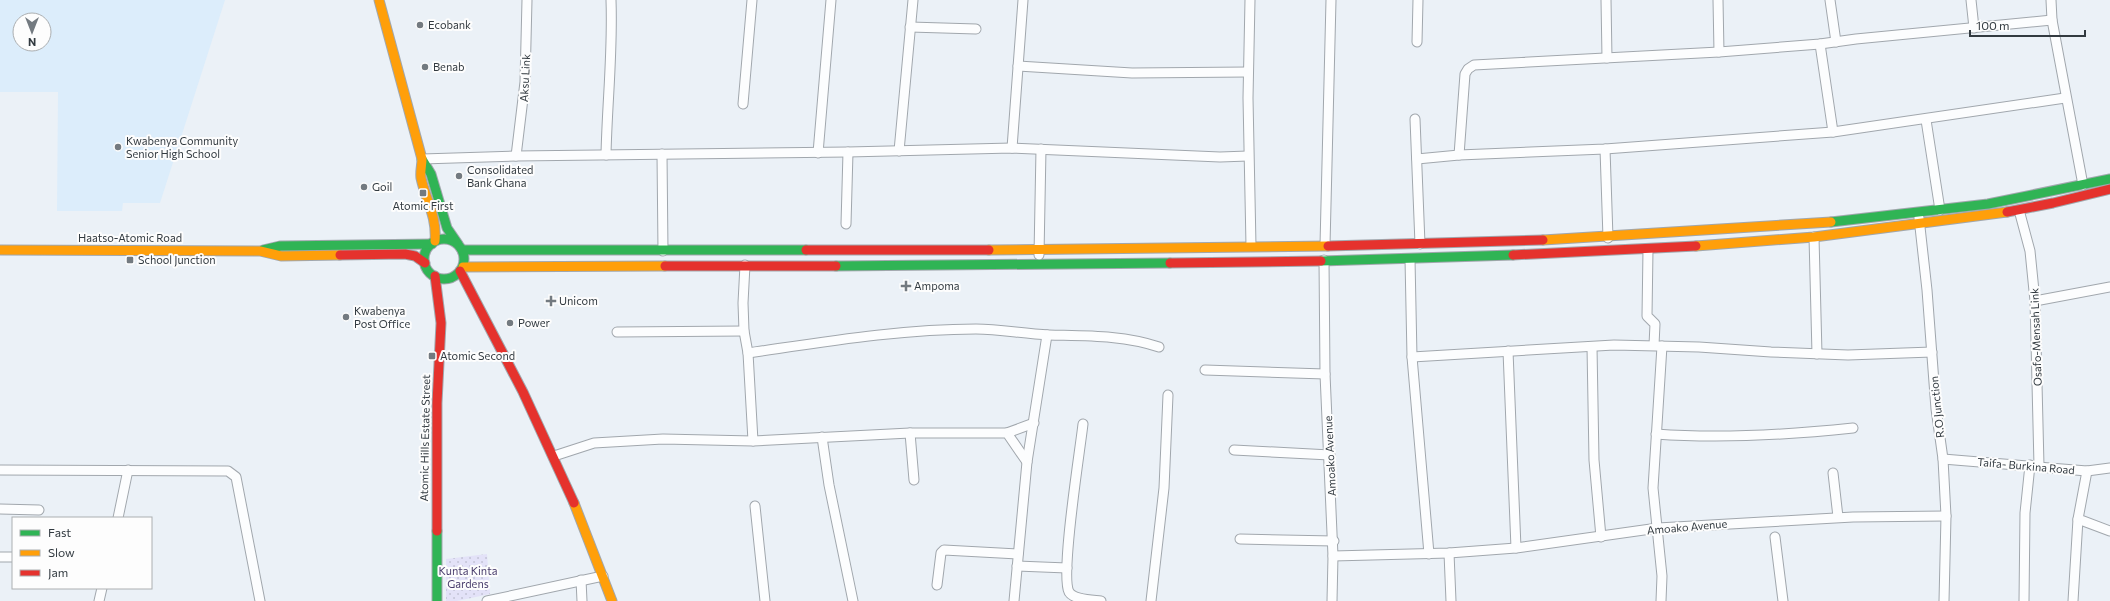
<svg xmlns="http://www.w3.org/2000/svg" width="2110" height="601" font-family="Commissioner,sans-serif">
<style>
.built{fill:#dcedfb;fill-rule:evenodd}
.park{fill:url(#park-dots)}
.lines{fill:none;stroke-linecap:round;stroke-linejoin:round}
.street-casing{stroke:#a1a7ad;stroke-width:11}
.fast-casing{stroke:#a1a7ad;stroke-width:11}
.slow-casing{stroke:#a1a7ad;stroke-width:11}
.jam-casing{stroke:#a1a7ad;stroke-width:11}
.street{stroke:#fcfdfe;stroke-width:9}
.fast{stroke:#30b455;stroke-width:9}
.slow{stroke:#ff9f0a;stroke-width:9}
.jam{stroke:#e5322d;stroke-width:9}
.poi-dot{fill:#737a80;stroke:#fdfdfd;stroke-width:1.5}
.labels{text-anchor:middle;stroke-width:4;stroke-linejoin:round;paint-order:stroke}
.poi-label{font-size:11px;fill:#323a40;stroke:#fdfdfd;text-anchor:start}
.street-label{font-size:11px;fill:#323a40;stroke:#fdfdfd}
.park-label{font-size:11px;fill:#493d6c;stroke:#fdfdfd}
</style>
<defs>
<pattern id="park-dots" width="8" height="8" patternUnits="userSpaceOnUse"><rect width="8" height="8" fill="#e3e2f8"/><path d="M2 2h.1M6 6h.1" fill="none" stroke="#c3c3d6" stroke-width="1.8" stroke-linecap="round"/></pattern>
</defs>
<rect width="100%" height="100%" fill="#ebf1f7"/>
<!-- built -->
<path class="built" d="M0,0H225L160,203H123L122,211H57L58,92H0ZM20,20H44V44H20Z"/>
<!-- park -->
<path class="park" d="M487,554L490,594L457,601H446V559Z"/>
<g class="lines">
<!-- street casing -->
<g class="street-casing">
<g id="street">
<path d="M1250,0L1248,98L1251,246"/>
<path d="M1606,0L1607,58"/>
<path d="M1718,0L1719,52"/>
<path d="M1830,0L1836,42"/>
<path d="M1971,0L1974,28"/>
<path d="M2051,0L2052,20L2083,185"/>
<path d="M910,27L976,29"/>
<path d="M1417,42L1418,0"/>
<path d="M1820,44L1833,132"/>
<path d="M1018,66L1132,73L1248,72"/>
<path d="M743,104L752,0"/>
<path d="M1415,119L1420,244"/>
<path d="M1926,120L1940,210"/>
<path d="M1012,148L1023,0"/>
<path d="M1605,149L1608,238"/>
<path d="M899,151L913,0"/>
<path d="M818,153L831,0"/>
<path d="M662,154L663,251"/>
<path d="M606,155C607,104 613,52 611,0"/>
<path d="M1459,155L1465,74L1468,69L1474,65L1719,52L1820,44L1856,39L2052,20"/>
<path d="M516,156L525,82L527,0"/>
<path d="M422,159L516,156L848,152L1012,148L1220,157L1248,156"/>
<path d="M1417,159L1459,155L1605,149L1833,132L2065,98"/>
<path d="M2019,210L2030,251L2035,301L2039,466"/>
<path d="M1919,218L1927,290L1936,409L1943,459L1946,516L1944,601"/>
<path d="M846,224L848,152"/>
<path d="M1814,237L1817,354"/>
<path d="M1325,245L1331,0"/>
<path d="M1648,250L1647,316L1655,324L1654,345"/>
<path d="M1039,255L1041,149"/>
<path d="M1410,259L1412,357L1429,554"/>
<path d="M1324,260L1325,374L1333,556L1449,553L1516,548L1658,528L1853,517L1946,516"/>
<path d="M745,265L743,303L744,331L748,353L753,441"/>
<path d="M2035,301L2110,287"/>
<path d="M617,332L744,331"/>
<path d="M1592,347L1594,460L1601,537"/>
<path d="M1508,351L1516,548"/>
<path d="M748,353C824,342 900,329 976,329C1000,329 1024,334 1049,335C1086,336 1123,335 1159,347"/>
<path d="M1412,357L1614,345L1699,347L1771,352L1848,355L1932,352"/>
<path d="M1205,370L1325,374"/>
<path d="M1083,424C1080,451 1060,575 1069,592C1074,600 1092,600 1101,601"/>
<path d="M910,433L914,480"/>
<path d="M1007,433L1034,423"/>
<path d="M1656,434C1722,439 1787,435 1853,428"/>
<path d="M822,437L829,485L853,601"/>
<path d="M1234,450L1330,455"/>
<path d="M554,456L594,443L663,439L753,441L910,433H1007L1027,462"/>
<path d="M1943,459L2087,471L2110,468"/>
<path d="M0,470L228,471L236,477L260,601"/>
<path d="M2087,471L2078,519L2110,531"/>
<path d="M1833,473L1838,517"/>
<path d="M755,506L765,601"/>
<path d="M0,509L39,510"/>
<path d="M118,518L128,470"/>
<path d="M1775,537L1783,601"/>
<path d="M1240,539L1334,541"/>
<path d="M1449,553L1451,601"/>
<path d="M0,557H13"/>
<path d="M1017,566L1067,568"/>
<path d="M581,580L582,601"/>
<path d="M937,585L941,553L944,550L1018,554"/>
<path d="M99,601L102,588"/>
<path d="M487,601L603,576"/>
<path d="M1014,601L1027,462L1047,335"/>
<path d="M1151,601L1164,488L1168,395"/>
<path d="M1332,601L1333,556"/>
<path d="M1661,601L1662,576L1653,488L1662,346"/>
<path d="M2024,601L2025,513L2030,465"/>
<path d="M2073,601L2078,519"/>
</g>
</g>
<!-- fast casing -->
<g class="fast-casing">
<g id="fast">
<path d="M422,159L431,174L447,228L458,244"/>
<path d="M1831,222L1988,204L2110,179"/>
<circle cx="444" cy="259" r="20"/>
<path d="M263,250L280,246L432,244"/>
<path d="M462,250H806"/>
<path d="M1321,261L1513,255"/>
<path d="M836,266L1170,263"/>
<path d="M437,531V601"/>
</g>
</g>
<!-- slow casing -->
<g class="slow-casing">
<g id="slow">
<path d="M379,0L422,159C422,165 420,172 421,178C426,201 437,216 435,241"/>
<path d="M1543,240L1831,222"/>
<path d="M1696,246L1814,237L2007,212"/>
<path d="M0,250L260,251L281,256L340,255"/>
<path d="M989,250L1328,246"/>
<path d="M463,267L665,266"/>
<path d="M574,503L612,601"/>
</g>
</g>
<!-- jam casing -->
<g class="jam-casing">
<g id="jam">
<path d="M2007,212L2053,203L2110,189"/>
<path d="M1328,246L1543,240"/>
<path d="M806,250H989"/>
<path d="M340,255L405,254L415,256L425,263"/>
<path d="M1513,255L1696,246"/>
<path d="M1170,263L1321,261"/>
<path d="M665,266H836"/>
<path d="M460,271L523,392L574,503"/>
<path d="M435,276L441,323L437,403V531"/>
</g>
</g>
<!-- street -->
<use href="#street" class="street"/>
<!-- fast -->
<use href="#fast" class="fast"/>
<!-- slow -->
<use href="#slow" class="slow"/>
<!-- jam -->
<use href="#jam" class="jam"/>
</g>
<!-- markers -->
<g class="poi-dot">
<circle cx="420" cy="25" r="4"/>
<circle cx="425" cy="67" r="4"/>
<circle cx="118" cy="147" r="4"/>
<circle cx="459" cy="176" r="4"/>
<circle cx="364" cy="187" r="4"/>
<rect x="419" y="189" width="8" height="8" rx="2"/>
<rect x="126" y="256" width="8" height="8" rx="2"/>
<path d="M904 280h4v4h4v4h-4v4h-4v-4h-4v-4h4z"/>
<path d="M549 295h4v4h4v4h-4v4h-4v-4h-4v-4h4z"/>
<circle cx="346" cy="317" r="4"/>
<circle cx="510" cy="323" r="4"/>
<rect x="428" y="352" width="8" height="8" rx="2"/>
</g>
<g class="labels">
<!-- poi labels -->
<g class="poi-label">
<text x="428" y="29">Ecobank</text>
<text x="433" y="71">Benab</text>
<text x="126" y="145">Kwabenya Community<tspan x="126" dy="13">Senior High School</tspan></text>
<text x="467" y="174">Consolidated<tspan x="467" dy="13">Bank Ghana</tspan></text>
<text x="372" y="191">Goil</text>
<text x="423" y="210" text-anchor="middle">Atomic First</text>
<text x="138" y="264">School Junction</text>
<text x="914" y="290">Ampoma</text>
<text x="559" y="305">Unicom</text>
<text x="354" y="315">Kwabenya<tspan x="354" dy="13">Post Office</tspan></text>
<text x="518" y="327">Power</text>
<text x="440" y="360">Atomic Second</text>
</g>
<!-- street labels -->
<g class="street-label">
<text transform="translate(525 78) rotate(-87)" y="4">Aksu Link</text>
<text x="130" y="242">Haatso-Atomic Road</text>
<text transform="translate(2036 337) rotate(-92)" y="4">Osafo-Mensah Link</text>
<text transform="translate(1937 407) rotate(-96)" y="4">R.O Junction</text>
<text transform="translate(425 438) rotate(-89)" y="4">Atomic Hills Estate Street</text>
<text transform="translate(1330 456) rotate(-93)" y="4">Amoako Avenue</text>
<text transform="translate(2026 466) rotate(5)" y="4">Taifa- Burkina Road</text>
<text transform="translate(1687 527) rotate(-5)" y="4">Amoako Avenue</text>
</g>
<!-- park labels -->
<g class="park-label">
<text x="468" y="575">Kunta Kinta<tspan x="468" dy="13">Gardens</tspan></text>
</g>
</g>
<!-- legend -->
<rect x="12" y="517" width="140" height="72" fill="#fdfdfd" stroke="#acafb1"/>
<rect x="20" y="530" width="20" height="6" fill="#30b455" stroke="#acafb1"/>
<text x="48" y="537" font-size="12" fill="#323a40">Fast</text>
<rect x="20" y="550" width="20" height="6" fill="#ff9f0a" stroke="#acafb1"/>
<text x="48" y="557" font-size="12" fill="#323a40">Slow</text>
<rect x="20" y="570" width="20" height="6" fill="#e5322d" stroke="#acafb1"/>
<text x="48" y="577" font-size="12" fill="#323a40">Jam</text>
<!-- north arrow -->
<g transform="translate(32 32) rotate(180)"><circle r="19" fill="#fdfdfd" stroke="#acafb1"/>
<path d="M0-3L7 15L0 10L-7 15Z" fill="#737a80"/>
<text y="-6" font-size="11" font-weight="bold" text-anchor="middle" fill="#323a40">N</text>
</g>
<!-- scale -->
<path d="M1970 30v6h115v-6" fill="none" stroke="#323a40" stroke-width="2"/>
<text x="1976" y="30" font-size="12" fill="#323a40" stroke="#fdfdfd" stroke-width="3" paint-order="stroke">100 m</text>
</svg>
